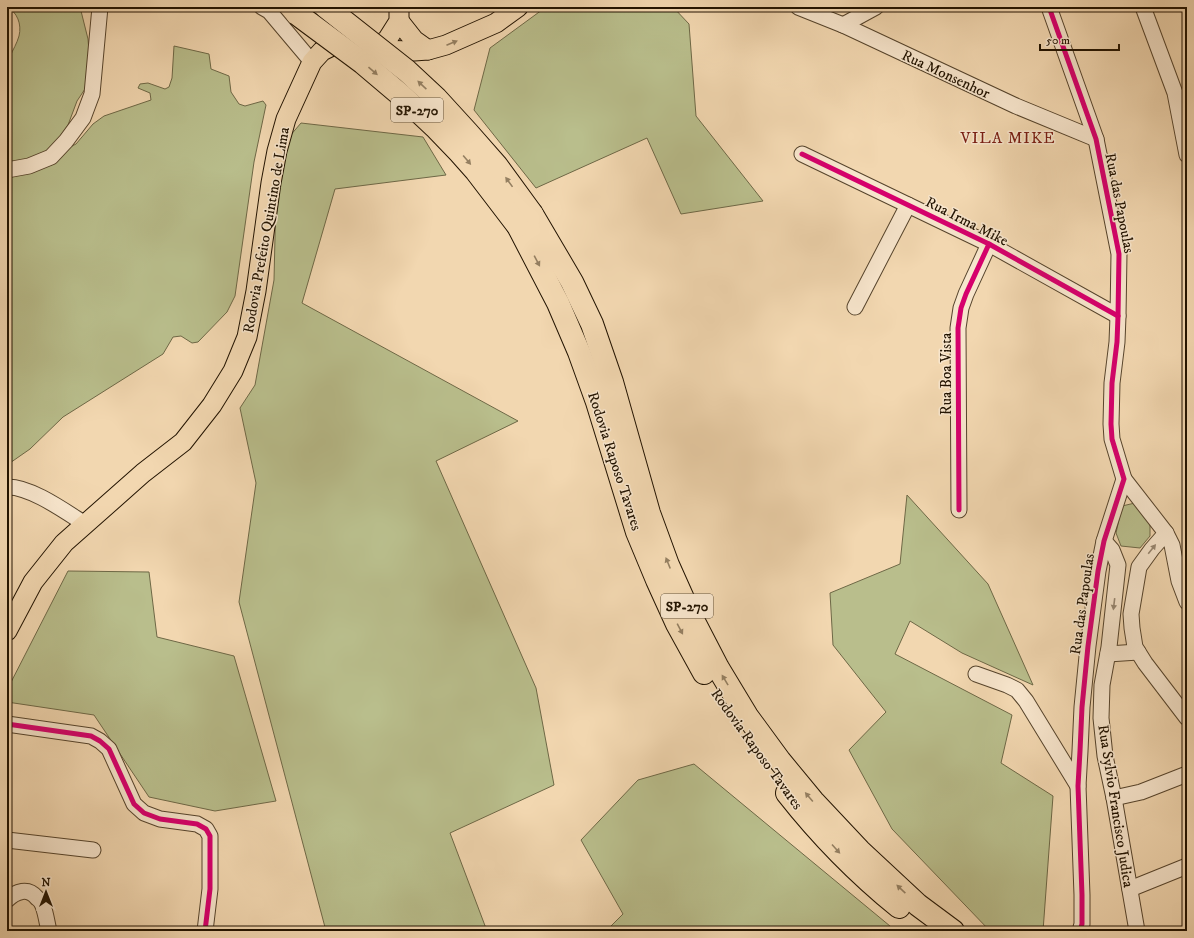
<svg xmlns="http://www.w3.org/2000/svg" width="1194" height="938" font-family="'IM FELL DW Pica',serif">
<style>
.green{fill:#b9be8c;stroke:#6e6846}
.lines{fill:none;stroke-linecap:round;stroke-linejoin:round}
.minor-casing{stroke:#56442c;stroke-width:17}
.major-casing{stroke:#221300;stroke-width:21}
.highway-casing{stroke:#221300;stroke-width:24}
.minor{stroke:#f7e5cc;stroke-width:15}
.major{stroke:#f2d7b0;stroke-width:19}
.highway{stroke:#f2d7b0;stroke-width:22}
.highway-bridge-casing{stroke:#221300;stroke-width:24;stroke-linecap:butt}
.highway-bridge{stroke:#f2d7b0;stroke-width:22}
.cycleway-casing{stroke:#f7e5cc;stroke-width:8}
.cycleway{stroke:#d6006c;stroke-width:5}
.oneway{fill:#947f61}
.oneway2{fill:#978670}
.labels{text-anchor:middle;stroke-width:3;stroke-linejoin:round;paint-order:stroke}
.shield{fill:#f7e5cc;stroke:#62523d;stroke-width:1}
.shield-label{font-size:14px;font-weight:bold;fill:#221300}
.street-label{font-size:15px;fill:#221300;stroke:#f7e5cc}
.neighbourhood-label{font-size:16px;letter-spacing:1px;fill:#7a1f14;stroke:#f7e5cc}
</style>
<rect width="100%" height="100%" fill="#f2d7b0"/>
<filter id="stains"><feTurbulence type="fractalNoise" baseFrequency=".005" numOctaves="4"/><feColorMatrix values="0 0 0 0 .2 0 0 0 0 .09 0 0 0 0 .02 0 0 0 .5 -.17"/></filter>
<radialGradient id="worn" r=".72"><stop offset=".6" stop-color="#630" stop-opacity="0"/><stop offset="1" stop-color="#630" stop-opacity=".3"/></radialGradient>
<!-- green -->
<g class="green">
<path d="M7,7H80L88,39L90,65L85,89L77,101L68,125L55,144L64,150L76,144L93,124L104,116L151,100L150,93L138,88L140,84L148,83L165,89L169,87L172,78L174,46L209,54L211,69L229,76L231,92L239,104L245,106L263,101L266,105L254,162L235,296L227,312L198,342L192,343L181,336L173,337L163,354L63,417L30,449L7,465V56H10C13,50 17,43 19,36C22,24 17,12 7,7Z"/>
<path d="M546,7H673L689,24L696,116L763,201L681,214L647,138L536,188L474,110L490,48Z"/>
<path d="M301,123L423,137L446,175L335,189L302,303L518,421L436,461L536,688L554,785L450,833L487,931H326L239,602L256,483L240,408L255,385L274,280L277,151Z"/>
<path d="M907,495L988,584L1033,685L962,653L910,621L895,654L1012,715L1001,763L1053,796L1043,931H990L892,829L849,750L886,712L833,645L830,593L900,564Z"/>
<path d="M1135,503L1150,522V536L1140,548L1121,546L1116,533L1122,506Z"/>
<path d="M68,571L149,572L157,637L234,656L276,801L215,811L149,797L94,715L7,702V690Z"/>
<path d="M694,764L896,931H606L623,914L581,840L638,780Z"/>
</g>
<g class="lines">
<!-- minor casing -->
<g class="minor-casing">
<g id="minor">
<path d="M262,7L269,11L312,62"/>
<path d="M798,7L843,25L1016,106L1096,139"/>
<path d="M1049,7L1096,139L1119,254L1118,316L1117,342L1112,383L1111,424L1112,439L1124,479L1104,541L1098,571L1088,646L1082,707L1080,751L1078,786L1082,895V924L1080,931"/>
<path d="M1143,7L1175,93L1187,155"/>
<path d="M843,25L876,7"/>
<path d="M802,154L989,244L1118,316"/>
<path d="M7,170L29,166L51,157L66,141L83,118L92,94L100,7"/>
<path d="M855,307L908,205"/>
<path d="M1124,479L1166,533L1172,545L1179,581L1187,602"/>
<path d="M7,487C30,486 66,512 85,524"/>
<path d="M959,510L958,328L961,308L966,294L989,244"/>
<path d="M1166,533L1152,549L1139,567L1131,614L1132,628L1135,647L1145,663L1187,718"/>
<path d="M1104,541L1112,550L1118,565L1109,647L1102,685L1101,718L1105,756L1114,798L1137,931"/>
<path d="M1108,654L1138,652"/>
<path d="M976,674L1007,685L1017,690L1026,701L1078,786"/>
<path d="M7,724L91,736L100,741L109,749L134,804L144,813L160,819L197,824L206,829L210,836V889L205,931"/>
<path d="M1114,798L1141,792L1187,774"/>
<path d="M7,840L93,850"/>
<path d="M1130,889L1187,866"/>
<path d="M7,900C16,891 28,887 37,898C40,900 42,903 43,906C46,914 47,923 49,931"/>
</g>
</g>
<!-- major casing -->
<g class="major-casing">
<g id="major">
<path d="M399,21L414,40L428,50"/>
<path d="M372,50L387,40L399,21V7"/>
<path d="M7,631L33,582L64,543L143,473L183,442L212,405L233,371L247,337L256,291L271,183L277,151L286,119L312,62L322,51L336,44L372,50L414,51L428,50L446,45L496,23L518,7"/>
</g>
</g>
<!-- highway casing -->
<g class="highway-casing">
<g id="highway">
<path d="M532,214L572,282L592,324L612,382L649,513L668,565L689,612L718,668L747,716L780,761L813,801L860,851L918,905L953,931"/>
<path d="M518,226L558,303L579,352L597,402L637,532L657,580L677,624L704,673"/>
<path d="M787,793C820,835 857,873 899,907"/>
</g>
</g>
<!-- minor -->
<use href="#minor" class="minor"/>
<!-- major -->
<use href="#major" class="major"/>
<!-- highway -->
<use href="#highway" class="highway"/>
<!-- highway-bridge casing -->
<g class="highway-bridge-casing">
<g id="highway-bridge">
<path d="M326,7L407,71L436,98L468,133L497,166L532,214"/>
<path d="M297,14L363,63L402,96L435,127L460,153L476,171L518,226"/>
</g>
</g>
<!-- highway-bridge -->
<use href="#highway-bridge" class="highway-bridge"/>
<!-- cycleway casing -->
<g class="cycleway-casing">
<g id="cycleway">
<path d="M1049,7L1096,139L1119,254L1118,316L1117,342L1112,383L1111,424L1112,439L1124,479L1104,541L1098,571L1088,646L1082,707L1080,751L1078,786L1082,895V924L1080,931"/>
<path d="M802,154L989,244L1118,316"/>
<path d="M959,510L958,328L961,308L966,294L989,244"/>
<path d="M7,724L91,736L100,741L109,749L134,804L144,813L160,819L197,824L206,829L210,836V889L205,931"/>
</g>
</g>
<!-- cycleway -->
<use href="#cycleway" class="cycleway"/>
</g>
<!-- one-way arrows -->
<defs><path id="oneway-solid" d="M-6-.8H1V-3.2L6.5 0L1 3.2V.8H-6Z"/></defs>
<g class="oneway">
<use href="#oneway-solid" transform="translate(452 43) rotate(-23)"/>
<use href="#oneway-solid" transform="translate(373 71) rotate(41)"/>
<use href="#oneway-solid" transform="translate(422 85) rotate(-137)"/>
<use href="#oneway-solid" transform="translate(467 160) rotate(50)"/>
<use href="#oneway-solid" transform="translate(509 182) rotate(-126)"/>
<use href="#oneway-solid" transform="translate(537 261) rotate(62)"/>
<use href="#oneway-solid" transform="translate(668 563) rotate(-112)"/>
<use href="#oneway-solid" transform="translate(680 629) rotate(62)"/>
<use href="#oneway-solid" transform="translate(725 680) rotate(-121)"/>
<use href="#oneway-solid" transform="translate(809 797) rotate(-130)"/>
<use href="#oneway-solid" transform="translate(836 849) rotate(48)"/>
<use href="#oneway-solid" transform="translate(901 889) rotate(-137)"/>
</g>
<g class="oneway2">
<use href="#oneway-solid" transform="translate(1152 549) rotate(-51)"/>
<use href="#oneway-solid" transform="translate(1114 604) rotate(97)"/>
</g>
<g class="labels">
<!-- shield labels -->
<g class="shield">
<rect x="391" y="98" width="52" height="24" rx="3"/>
<rect x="661" y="594" width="52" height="24" rx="3"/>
</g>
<g class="shield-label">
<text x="417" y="115">SP-270</text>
<text x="687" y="611">SP-270</text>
</g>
<!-- street labels -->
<g class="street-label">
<text transform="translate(946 74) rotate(25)" y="5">Rua Monsenhor</text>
<text transform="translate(1120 203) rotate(79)" y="5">Rua das Papoulas</text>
<text transform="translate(967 221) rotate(27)" y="5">Rua Irma Mike</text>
<text transform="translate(266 230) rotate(-80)" y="5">Rodovia Prefeito Quintino de Lima</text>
<text transform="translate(946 374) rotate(-90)" y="5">Rua Boa Vista</text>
<text transform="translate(615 461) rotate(72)" y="5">Rodovia Raposo Tavares</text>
<text transform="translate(1082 604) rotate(-82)" y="5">Rua das Papoulas</text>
<text transform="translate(757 749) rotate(54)" y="5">Rodovia Raposo Tavares</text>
<text transform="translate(1116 806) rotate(81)" y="5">Rua Sylvio Francisco Judica</text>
</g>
<!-- neighbourhood labels -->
<g class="neighbourhood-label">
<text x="1008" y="143">VILA MIKE</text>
</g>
</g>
<!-- margin -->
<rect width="1194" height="938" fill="none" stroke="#f2d7b0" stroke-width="24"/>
<rect x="8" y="8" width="1178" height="922" fill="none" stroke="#221300" stroke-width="2"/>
<rect x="12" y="12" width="1170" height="914" fill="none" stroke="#221300"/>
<!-- north arrow -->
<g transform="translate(46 892)" stroke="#f7e5cc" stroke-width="3" paint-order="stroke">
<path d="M0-3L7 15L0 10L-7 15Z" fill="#221300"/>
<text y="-6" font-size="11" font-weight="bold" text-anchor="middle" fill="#221300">N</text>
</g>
<!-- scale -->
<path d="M1040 44v6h79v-6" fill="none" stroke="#221300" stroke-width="2"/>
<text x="1046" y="44" font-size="12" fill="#221300" stroke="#f7e5cc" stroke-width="3" paint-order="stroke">50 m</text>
<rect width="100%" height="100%" filter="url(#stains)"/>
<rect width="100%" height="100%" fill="url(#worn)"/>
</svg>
